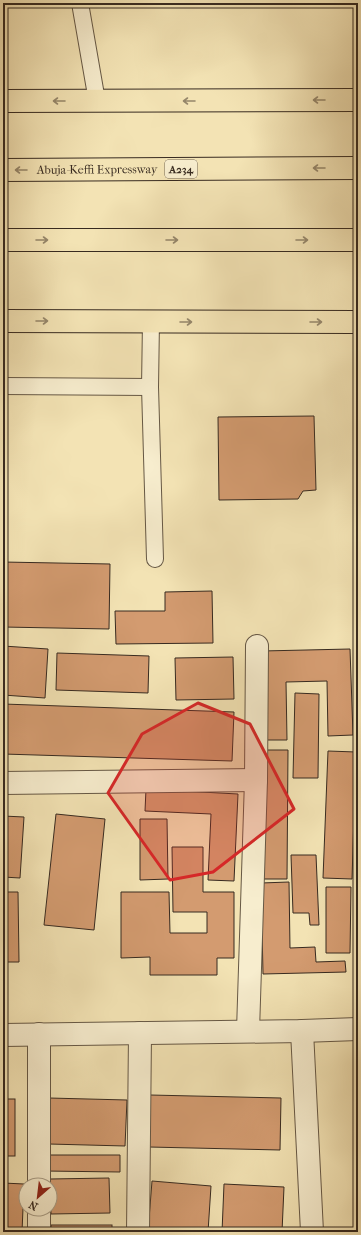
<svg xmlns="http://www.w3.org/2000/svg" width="361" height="1235" font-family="'IM FELL French Canon',serif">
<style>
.building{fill:#d39b70;stroke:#372a20}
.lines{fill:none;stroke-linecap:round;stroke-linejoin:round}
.lane-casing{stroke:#665845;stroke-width:18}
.street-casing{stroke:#665845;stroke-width:24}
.primary-casing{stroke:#372a20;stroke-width:24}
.highway-casing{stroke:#372a20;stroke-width:24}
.lane{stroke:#f7edce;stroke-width:16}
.street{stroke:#f7edce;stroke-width:22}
.primary{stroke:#f3e3b4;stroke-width:22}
.highway{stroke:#f3e3b4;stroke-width:22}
.oneway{stroke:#95866a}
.marked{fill:#d62828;fill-opacity:0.2;stroke:#d62828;stroke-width:3;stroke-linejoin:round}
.labels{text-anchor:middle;stroke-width:3.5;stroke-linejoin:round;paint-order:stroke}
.shield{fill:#f7edce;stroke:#716454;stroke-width:1}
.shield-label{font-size:11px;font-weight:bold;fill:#372a20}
.street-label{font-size:12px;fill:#372a20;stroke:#f7edce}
</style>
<rect width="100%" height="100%" fill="#f3e3b4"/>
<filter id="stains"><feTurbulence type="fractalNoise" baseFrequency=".005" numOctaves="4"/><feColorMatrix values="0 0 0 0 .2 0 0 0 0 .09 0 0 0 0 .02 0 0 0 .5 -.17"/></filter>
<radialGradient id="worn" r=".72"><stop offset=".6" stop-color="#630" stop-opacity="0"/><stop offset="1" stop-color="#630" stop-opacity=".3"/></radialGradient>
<!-- building -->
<g class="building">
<path d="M314,416L316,490L303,491L298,499L219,500L218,417Z"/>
<path d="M3,562L110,564L109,629L3,627Z"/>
<path d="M212,591L213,643L116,644L115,611H165V592Z"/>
<path d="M3,646L48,649L45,698L3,695Z"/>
<path d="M350,649L353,735L328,736L327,681L286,682L287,740H265L262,651Z"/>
<path d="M57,653L149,656L148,693L56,690Z"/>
<path d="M233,657L234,699L176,700L175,658Z"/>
<path d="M295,693L319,694L318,778H293Z"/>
<path d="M3,704L234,712L232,761L3,754Z"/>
<path d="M263,750H288L287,879H262Z"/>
<path d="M328,751L356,752L352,879L323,878Z"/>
<path d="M146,789L238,794L234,881L208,880L211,814L145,811Z"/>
<path d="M56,814L105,819L94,930L44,925Z"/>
<path d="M3,816L24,817L20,878L3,877Z"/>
<path d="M140,819H167L168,879L140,880Z"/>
<path d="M172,847H203V892H234V958H217V975H150V957L121,958V892H169L170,933H207V912H173Z"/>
<path d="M291,855H316L319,925H310L309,913H293Z"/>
<path d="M289,882L290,948L315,947L316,962L345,961L346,972L263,974L261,883Z"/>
<path d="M326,887H351L350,953H326Z"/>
<path d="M5,892H18L19,962H6Z"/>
<rect x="3" y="963" width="2" height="20"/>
<path d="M150,1095L281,1098L280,1150L149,1147Z"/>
<path d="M49,1098L127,1100L125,1146L49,1144Z"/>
<rect x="3" y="1099" width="12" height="57"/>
<path d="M45,1155H120V1172L45,1171Z"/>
<path d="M109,1178L110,1213L51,1214L50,1179Z"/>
<path d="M152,1181L211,1186L208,1232H148Z"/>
<path d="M3,1183L24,1184L22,1232H3Z"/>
<path d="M224,1184L284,1187L282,1232H222Z"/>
<rect x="51" y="1225" width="61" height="7"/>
</g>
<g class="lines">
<!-- lane casing -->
<g class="lane-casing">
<g id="lane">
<path d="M80,3L97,101"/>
<path d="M151,321L150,387L155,559"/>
<path d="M3,386L150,387"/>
</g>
</g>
<!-- street casing -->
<g class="street-casing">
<g id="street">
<path d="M3,783L256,780"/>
<path d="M248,1031L256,780L257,646"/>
<path d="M302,1031L312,1232"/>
<path d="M39,1034V1185"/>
<path d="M3,1035L302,1031L358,1029"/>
<path d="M39,1209V1232"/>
<path d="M138,1232L140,1033"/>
</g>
</g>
<!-- primary casing -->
<g class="primary-casing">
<g id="primary">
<path d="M3,101L358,100"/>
<path d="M3,321L358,322"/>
</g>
</g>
<!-- highway casing -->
<g class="highway-casing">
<g id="highway">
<path id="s1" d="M3,170L358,168"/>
<path d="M3,240H358"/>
</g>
</g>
<!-- lane -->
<use href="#lane" class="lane"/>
<!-- street -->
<use href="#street" class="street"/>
<!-- primary -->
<use href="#primary" class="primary"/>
<!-- highway -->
<use href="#highway" class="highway"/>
</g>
<!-- one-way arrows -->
<defs><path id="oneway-shaft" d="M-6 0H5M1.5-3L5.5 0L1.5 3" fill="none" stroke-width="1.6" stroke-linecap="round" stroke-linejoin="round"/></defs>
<g class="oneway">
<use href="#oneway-shaft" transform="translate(319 100) rotate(180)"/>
<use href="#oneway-shaft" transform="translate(59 101) rotate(180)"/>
<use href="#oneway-shaft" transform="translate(189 101) rotate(180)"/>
<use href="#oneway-shaft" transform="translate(319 168) rotate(180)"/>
<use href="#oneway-shaft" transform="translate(21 170) rotate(180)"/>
<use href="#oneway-shaft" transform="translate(42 240)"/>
<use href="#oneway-shaft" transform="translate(172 240)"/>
<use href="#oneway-shaft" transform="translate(302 240)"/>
<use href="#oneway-shaft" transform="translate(42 321)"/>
<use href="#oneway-shaft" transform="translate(186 322)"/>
<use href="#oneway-shaft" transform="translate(316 322)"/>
</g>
<!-- marked area -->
<path class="marked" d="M198,703L250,724L294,809L213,872L170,880L108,793L142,734Z"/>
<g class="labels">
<!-- shield labels -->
<rect class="shield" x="165" y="160" width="32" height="18" rx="3"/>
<g class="shield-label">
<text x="181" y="173">A234</text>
</g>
<!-- street labels -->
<g class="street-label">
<text dy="4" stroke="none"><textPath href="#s1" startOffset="94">Abuja-Keffi Expressway</textPath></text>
</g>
</g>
<!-- margin -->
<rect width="361" height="1235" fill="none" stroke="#f3e3b4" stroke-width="16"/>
<rect x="4" y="4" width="353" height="1227" fill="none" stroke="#372a20" stroke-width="2"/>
<rect x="8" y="8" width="345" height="1219" fill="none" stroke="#372a20"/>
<!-- north arrow -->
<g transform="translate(38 1197) rotate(208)"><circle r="19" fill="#f7edce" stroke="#aa9f88"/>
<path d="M0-3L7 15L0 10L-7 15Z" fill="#8f2418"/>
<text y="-6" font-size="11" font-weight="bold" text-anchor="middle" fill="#372a20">N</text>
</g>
<rect width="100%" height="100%" filter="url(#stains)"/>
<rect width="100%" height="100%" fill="url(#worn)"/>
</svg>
